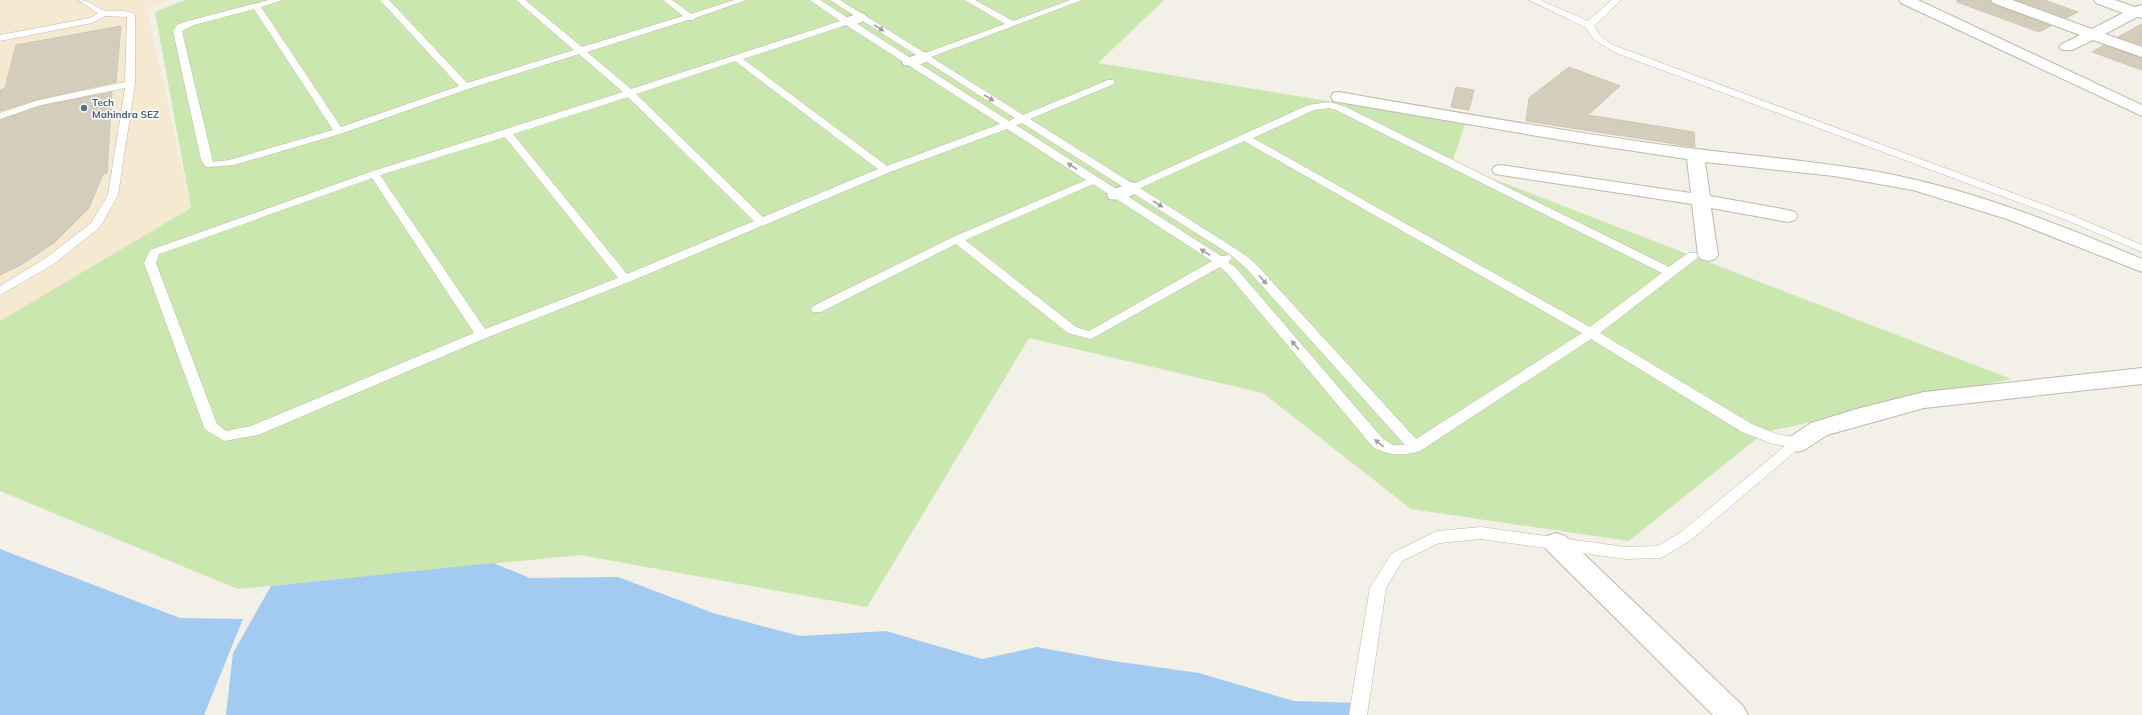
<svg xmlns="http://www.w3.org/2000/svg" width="2142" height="715" font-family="Mulish,sans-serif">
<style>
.commercial{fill:#f5e9d2}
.green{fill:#c9e7af}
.water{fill:#a3caf0}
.building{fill:#d5cdbc;stroke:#cfc6af}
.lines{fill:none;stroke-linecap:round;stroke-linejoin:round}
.lane-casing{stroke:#bfb9a9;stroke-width:1}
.street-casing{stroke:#bfb9a9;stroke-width:2}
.lane{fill:#fff;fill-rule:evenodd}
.street{fill:#fff;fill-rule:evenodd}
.oneway{fill:#a2a09a}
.service-dot{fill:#5c6f8a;stroke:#fff;stroke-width:1.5}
.labels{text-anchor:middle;stroke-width:3;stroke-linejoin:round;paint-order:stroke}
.far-service-label{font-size:10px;font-weight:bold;fill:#4e5e75;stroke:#fff;text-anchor:start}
</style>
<rect width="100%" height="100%" fill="#f3f0e7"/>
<!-- commercial -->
<path class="commercial" d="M0,0H170L147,8L191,208L0,322Z"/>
<!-- green -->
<path class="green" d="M185,0H1164L1098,63L1465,124L1452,163L2011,379L1765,432L1629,541L1411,509L1263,393L1029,338L867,607L580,555L238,589L0,491V321L191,208L155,12Z"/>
<!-- water -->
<g class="water">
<path d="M0,549L180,618L243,619L204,715H0Z"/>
<path d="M493,563L530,578L618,577L713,613L800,636L886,631L982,659L1037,647L1113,661L1199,673L1294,701L1360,703L1358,715H226L233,653L271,586Z"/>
</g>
<!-- building -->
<g class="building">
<path d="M1957,0H1990L1992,4L2051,26L2039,32L1957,2Z"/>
<path d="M2016,0H2044L2078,12L2066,18Z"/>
<path d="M2142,24V45L2118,37Z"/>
<path d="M121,26L116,82L39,99L0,111V90L5,88L16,45Z"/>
<path d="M2104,45L2142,58V70L2092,52Z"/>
<path d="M1569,67L1620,86L1588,115L1694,132L1695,147L1526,121L1529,98Z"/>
<path d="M1456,87L1474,90L1469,110L1451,107Z"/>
<path d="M112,92L107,173L103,174L89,208L55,242L21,265L0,275V120L41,106Z"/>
</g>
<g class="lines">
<!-- lane casing -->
<g class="lane-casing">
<g id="lane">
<path d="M78,0C93,0 95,9 107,11C116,12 129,9 135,15V84L118,195L100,227L54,264L0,295V286L46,258L91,223L108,195L125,88L41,105L0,119V113L39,100L125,82L127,17L105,16L92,23L0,41V35L90,18L98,13Z"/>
<path d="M269,0H283L261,7L341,127L459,86L380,0H389L467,83L574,50L516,0H525L582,47L683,16L663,0H672L691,14L734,0H747L695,18L694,20H688L587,52L631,89L840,21L810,0H820L1009,121L1015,118L830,0H840L925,53L1005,24L965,0H975L1013,21L1070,0H1082L931,57L1023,115L1108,80H1114V84L1030,119L1133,184L1308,105L1329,102L1344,106L1669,267L1688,253H1696L1698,256L1696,259L1600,333L1752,424L1777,434L1803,439L1805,443L1691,540L1661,558L1626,559L1481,539L1439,543L1402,561L1386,588L1367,715H1349L1370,587L1392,553L1437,531L1481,527L1626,547L1658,546L1681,532L1785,446L1770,443L1742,432L1591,339L1420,451C1402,456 1389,456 1373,447L1227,273L1220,267L1091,339L1068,333L956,244L821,312H813L811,309L813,306L953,237L1086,180L1007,129L890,172L629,282L486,338L258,435L224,441L206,430L204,427L144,263L150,250L370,172L623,92L579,54L468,89L343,133L234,165L206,167L201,160L173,31L177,25L188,21ZM254,9L333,130L229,160L213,162L182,31L194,25ZM846,25L1000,124L887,166L743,59ZM735,61L878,169L763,217L636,94ZM628,97L754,221L627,274L513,134ZM1329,108L1336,110L1662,273L1590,327L1253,138L1314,110ZM1022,123L1231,255L1246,268L1405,445H1393L1383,439L1235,267L1228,262L1232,258L1230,255L1221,256L1016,125ZM505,137L618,278L485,329L380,175ZM1244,141L1582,333L1416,439L1254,262L1239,251L1140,188ZM372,178L474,333L251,426L226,431L217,424L156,263L159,254ZM1093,184L1212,261L1089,331L1076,327L965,240Z"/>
<path d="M1529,0H1540L1588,21L1612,0H1621L1594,26L1600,36L1613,45L2069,214L2142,245V252L2061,218L1616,53L1594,40L1585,27Z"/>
</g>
</g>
<!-- street casing -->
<g class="street-casing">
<g id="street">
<path d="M1899,0H1918L2142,105V116L1901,3Z"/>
<path d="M1991,0H2012L2092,29L2123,13L2096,3L2094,0H2115L2135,7L2142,5V18L2137,17L2105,34L2142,47V57L2093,40L2072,50H2062L2059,47L2062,44L2080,35L1993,3Z"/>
<path d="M860,13L865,14L867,17C863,24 849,27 841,25L839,22L841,19Z"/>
<path d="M924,52L930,54L932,57C927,64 913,67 904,65L902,62L904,59Z"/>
<path d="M1339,92C1442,110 1546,128 1649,143C1726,154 1803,159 1879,172C1970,189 2057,223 2142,259V272L2007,219L1913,190L1834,176L1705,162L1710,196L1788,210L1795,212L1798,216L1795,220L1788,222L1711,208L1718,255L1715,259L1708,261L1701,259L1698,255L1692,204L1501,175L1495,174L1492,170L1495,166L1501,165L1691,193L1687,159L1561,140L1333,101L1331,97L1333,93Z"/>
<path d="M1132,182L1139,184L1141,188C1135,197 1119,201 1109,199L1107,195L1109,191Z"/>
<path d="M2142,368V384L1924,408L1827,435L1806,449L1798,452L1790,449L1786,443L1790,437L1811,423L1860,408L1924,392Z"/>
<path d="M1556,533L1565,536L1743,706L1748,715H1713L1547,550L1543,543L1547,536Z"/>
</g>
</g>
<!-- lane -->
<use href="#lane" class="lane"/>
<!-- street -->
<use href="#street" class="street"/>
</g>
<!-- one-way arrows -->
<defs><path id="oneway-solid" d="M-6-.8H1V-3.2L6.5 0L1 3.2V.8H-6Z"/></defs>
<g class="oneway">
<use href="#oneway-solid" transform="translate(879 28) rotate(32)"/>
<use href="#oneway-solid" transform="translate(989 98) rotate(32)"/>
<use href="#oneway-solid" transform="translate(1072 166) rotate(-147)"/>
<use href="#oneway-solid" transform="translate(1158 204) rotate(32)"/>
<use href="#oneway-solid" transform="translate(1205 252) rotate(-147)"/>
<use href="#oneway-solid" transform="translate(1263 280) rotate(48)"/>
<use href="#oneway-solid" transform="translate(1295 345) rotate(-130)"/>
<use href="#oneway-solid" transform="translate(1379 443) rotate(-141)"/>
</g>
<!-- markers -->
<circle class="service-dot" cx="84" cy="108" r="4"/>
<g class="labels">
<!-- far-service labels -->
<g class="far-service-label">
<text x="92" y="106">Tech<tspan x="92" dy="12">Mahindra SEZ</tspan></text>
</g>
</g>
</svg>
